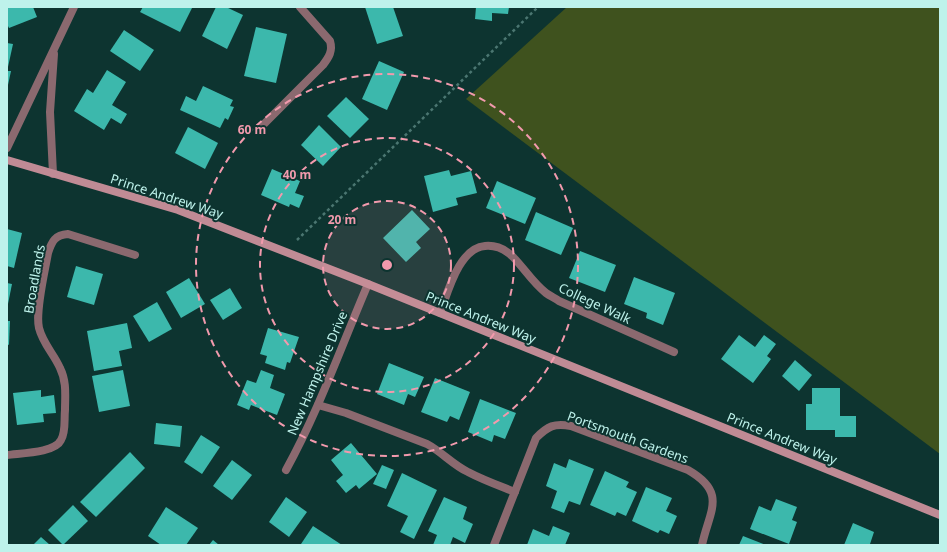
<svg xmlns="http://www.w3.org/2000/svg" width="947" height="552" font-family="'Noto Sans',sans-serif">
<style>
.green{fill:#3f521e}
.building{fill:#3cb8ac}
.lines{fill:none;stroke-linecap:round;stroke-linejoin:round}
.path{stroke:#4b7671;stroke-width:2.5;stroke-dasharray:3 3;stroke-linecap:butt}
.street{stroke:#8b696f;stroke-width:8}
.secondary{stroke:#c08b95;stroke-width:8}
.ring{fill:none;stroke:#f29aad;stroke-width:2;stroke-dasharray:7 5}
.labels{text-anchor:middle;stroke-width:4;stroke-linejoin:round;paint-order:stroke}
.street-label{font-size:13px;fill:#bef2eb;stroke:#0d3430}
.centre{fill:#f29aad;stroke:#0d3430;stroke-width:2}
.ring-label{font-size:12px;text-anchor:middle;font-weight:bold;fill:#f29aad;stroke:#0d3430;stroke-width:4;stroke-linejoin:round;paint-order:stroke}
</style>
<rect width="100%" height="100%" fill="#0d3430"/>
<!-- green -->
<path class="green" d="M567,7H940V454L466,99Z"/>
<!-- building -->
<g class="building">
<path d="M7,7H33L37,17L9,28L7,24Z"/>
<path d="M143,7H189L192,8L180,32L140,12Z"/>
<path d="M216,7H226L243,15L227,49L202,36Z"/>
<path d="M365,7H393L403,36L377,44Z"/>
<path d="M476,7H509L508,14L492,13V21L475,19Z"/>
<path d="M256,27L287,34L276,83L244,76Z"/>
<path d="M124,30L154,50L140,71L110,51Z"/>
<path d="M7,43L13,44L8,67H7Z"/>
<path d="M379,61L404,72L387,110L362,99Z"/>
<path d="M107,70L126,82L112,105L127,114L121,124L111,118L104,130L74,111L87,89L93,93Z"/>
<path d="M7,71H11L8,85H7Z"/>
<path d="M203,86L233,100L230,106L234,107L228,120L225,118L220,128L180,110L186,96L196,101Z"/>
<path d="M346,97L369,119L350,138L327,116Z"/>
<path d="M319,125L341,147L323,166L301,145Z"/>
<path d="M188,127L218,143L205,169L175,153Z"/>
<path d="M272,169L300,181L295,193L304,196L299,208L290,204L289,207L261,195Z"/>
<path d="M449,170L451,176L471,171L477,193L456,198L458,205L433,212L424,176Z"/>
<path d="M497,181L536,198L525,224L486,208Z"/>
<path d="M412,210L430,229L416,242L421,248L406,262L383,238Z"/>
<path d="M536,212L573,228L561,255L525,240Z"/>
<path d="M7,229L22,233L14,268L7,266Z"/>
<path d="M580,251L616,265L605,292L569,278Z"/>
<path d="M76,266L103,274L94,305L67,297Z"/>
<path d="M634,277L675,293L663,325L646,318L647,313L624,304Z"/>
<path d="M189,278L205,304L181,318L166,292Z"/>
<path d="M7,283L12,284L8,304H7Z"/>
<path d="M230,288L242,308L223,320L210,300Z"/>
<path d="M157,302L172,329L149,342L133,316Z"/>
<path d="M7,321H10L9,345L7,344Z"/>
<path d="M127,323L132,348L119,351L122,366L94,371L87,331Z"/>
<path d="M268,328L299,337L290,363L287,362L285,370L265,363L267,356L260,354Z"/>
<path d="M739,335L755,347L764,335L776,344L767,356L771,359L753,383L721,359Z"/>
<path d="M795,360L812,375L799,391L782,376Z"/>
<path d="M389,363L424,377L415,397L408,394L404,405L377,394Z"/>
<path d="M123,370L130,406L99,412L92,376Z"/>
<path d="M261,370L274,375L270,388L285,394L277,415L251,405L249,410L237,405L247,380L256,383Z"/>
<path d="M435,378L470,392L459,420L450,416L447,422L421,412Z"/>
<path d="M812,388H840V416H856V437H835V430H806V404H812Z"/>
<path d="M41,390V397L54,395L56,413L43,414L44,422L17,425L13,393Z"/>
<path d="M480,399L516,413L505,439L494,435L492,442L468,432Z"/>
<path d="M156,423L182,426L180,447L154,444Z"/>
<path d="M201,435L220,447L202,474L184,462Z"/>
<path d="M351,443L377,474L359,489L356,485L346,493L336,481L343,475L331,460Z"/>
<path d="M130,452L145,468L96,517L80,502Z"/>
<path d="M569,459L594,469L580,505L569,501L564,513L551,508L557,491L546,486L554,463L566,468Z"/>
<path d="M232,460L252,475L232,500L213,486Z"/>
<path d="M382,465L394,470L386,489L373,484Z"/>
<path d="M605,471L629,482L626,487L637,492L626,516L617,512L615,516L590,505Z"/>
<path d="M402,473L437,490L414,539L400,532L408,516L387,506Z"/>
<path d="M646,487L672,498L666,511L677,516L669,534L660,530L658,533L632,521Z"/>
<path d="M286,497L307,512L289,537L269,522Z"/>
<path d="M444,497L467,507L463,519L473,524L465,543L453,537L450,545H433L437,535L428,531Z"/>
<path d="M776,499L797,507L792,520L797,522L789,544L750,529L759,506L771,511Z"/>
<path d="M73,505L88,521L63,545L48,530Z"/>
<path d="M166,507L198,528L186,545H161L148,536Z"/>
<path d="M853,523L874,532L870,544L873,545H844Z"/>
<path d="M313,526L342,545H302L301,544Z"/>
<path d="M553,526L570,533L565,545H527L533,529L549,536Z"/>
<path d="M743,536L766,545H739Z"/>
<path d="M41,537L50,545H33Z"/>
<path d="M213,540L219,545H209Z"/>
</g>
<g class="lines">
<!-- path -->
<path class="path" d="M297,240L538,7"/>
<!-- street -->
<g class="street">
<path d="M260,128L323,65C329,57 333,51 330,41L300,7"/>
<path d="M7,148L74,7"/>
<path d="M53,174L50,112L54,54"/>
<path d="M440,313C448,292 459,248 485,246C496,245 505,249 513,257C524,268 533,283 546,293C550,296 555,298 559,301L674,352"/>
<path d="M318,405L346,413L427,444C442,452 453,465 468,472C483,480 500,486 515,492"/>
<path d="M7,455C20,453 55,453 61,440C66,432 64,419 65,410C65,396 67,382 60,368C54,354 43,344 39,328C35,311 45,271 48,253C52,241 55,235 68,234L135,255"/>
<path d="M286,470C319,410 341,347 368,284"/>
<path d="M494,545L536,438C548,426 554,423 571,426L688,470C728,493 709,511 702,545"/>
</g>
<!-- secondary -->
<path class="secondary" d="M7,160L178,210L368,284L940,515"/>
</g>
<!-- distance rings -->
<circle cx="387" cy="265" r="64" fill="#f29aad" fill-opacity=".12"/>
<g class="ring">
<circle cx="387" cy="265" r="64"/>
<circle cx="387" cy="265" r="127"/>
<circle cx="387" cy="265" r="191"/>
</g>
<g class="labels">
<!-- street labels -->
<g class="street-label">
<text transform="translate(167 196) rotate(18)" y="5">Prince Andrew Way</text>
<text transform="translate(34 279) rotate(-80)" y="5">Broadlands</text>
<text transform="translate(595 303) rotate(25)" y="5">College Walk</text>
<text transform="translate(481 317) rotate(22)" y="5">Prince Andrew Way</text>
<text transform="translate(317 373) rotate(-67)" y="5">New Hampshire Drive</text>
<text transform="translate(628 437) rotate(20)" y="5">Portsmouth Gardens</text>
<text transform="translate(782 438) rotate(22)" y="5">Prince Andrew Way</text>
</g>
</g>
<circle cx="387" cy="265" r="6" class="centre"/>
<g class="ring-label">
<text x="252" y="134">60 m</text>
<text x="297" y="179">40 m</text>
<text x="342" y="224">20 m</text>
</g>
<!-- border -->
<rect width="947" height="552" fill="none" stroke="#bef2eb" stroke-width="16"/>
</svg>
